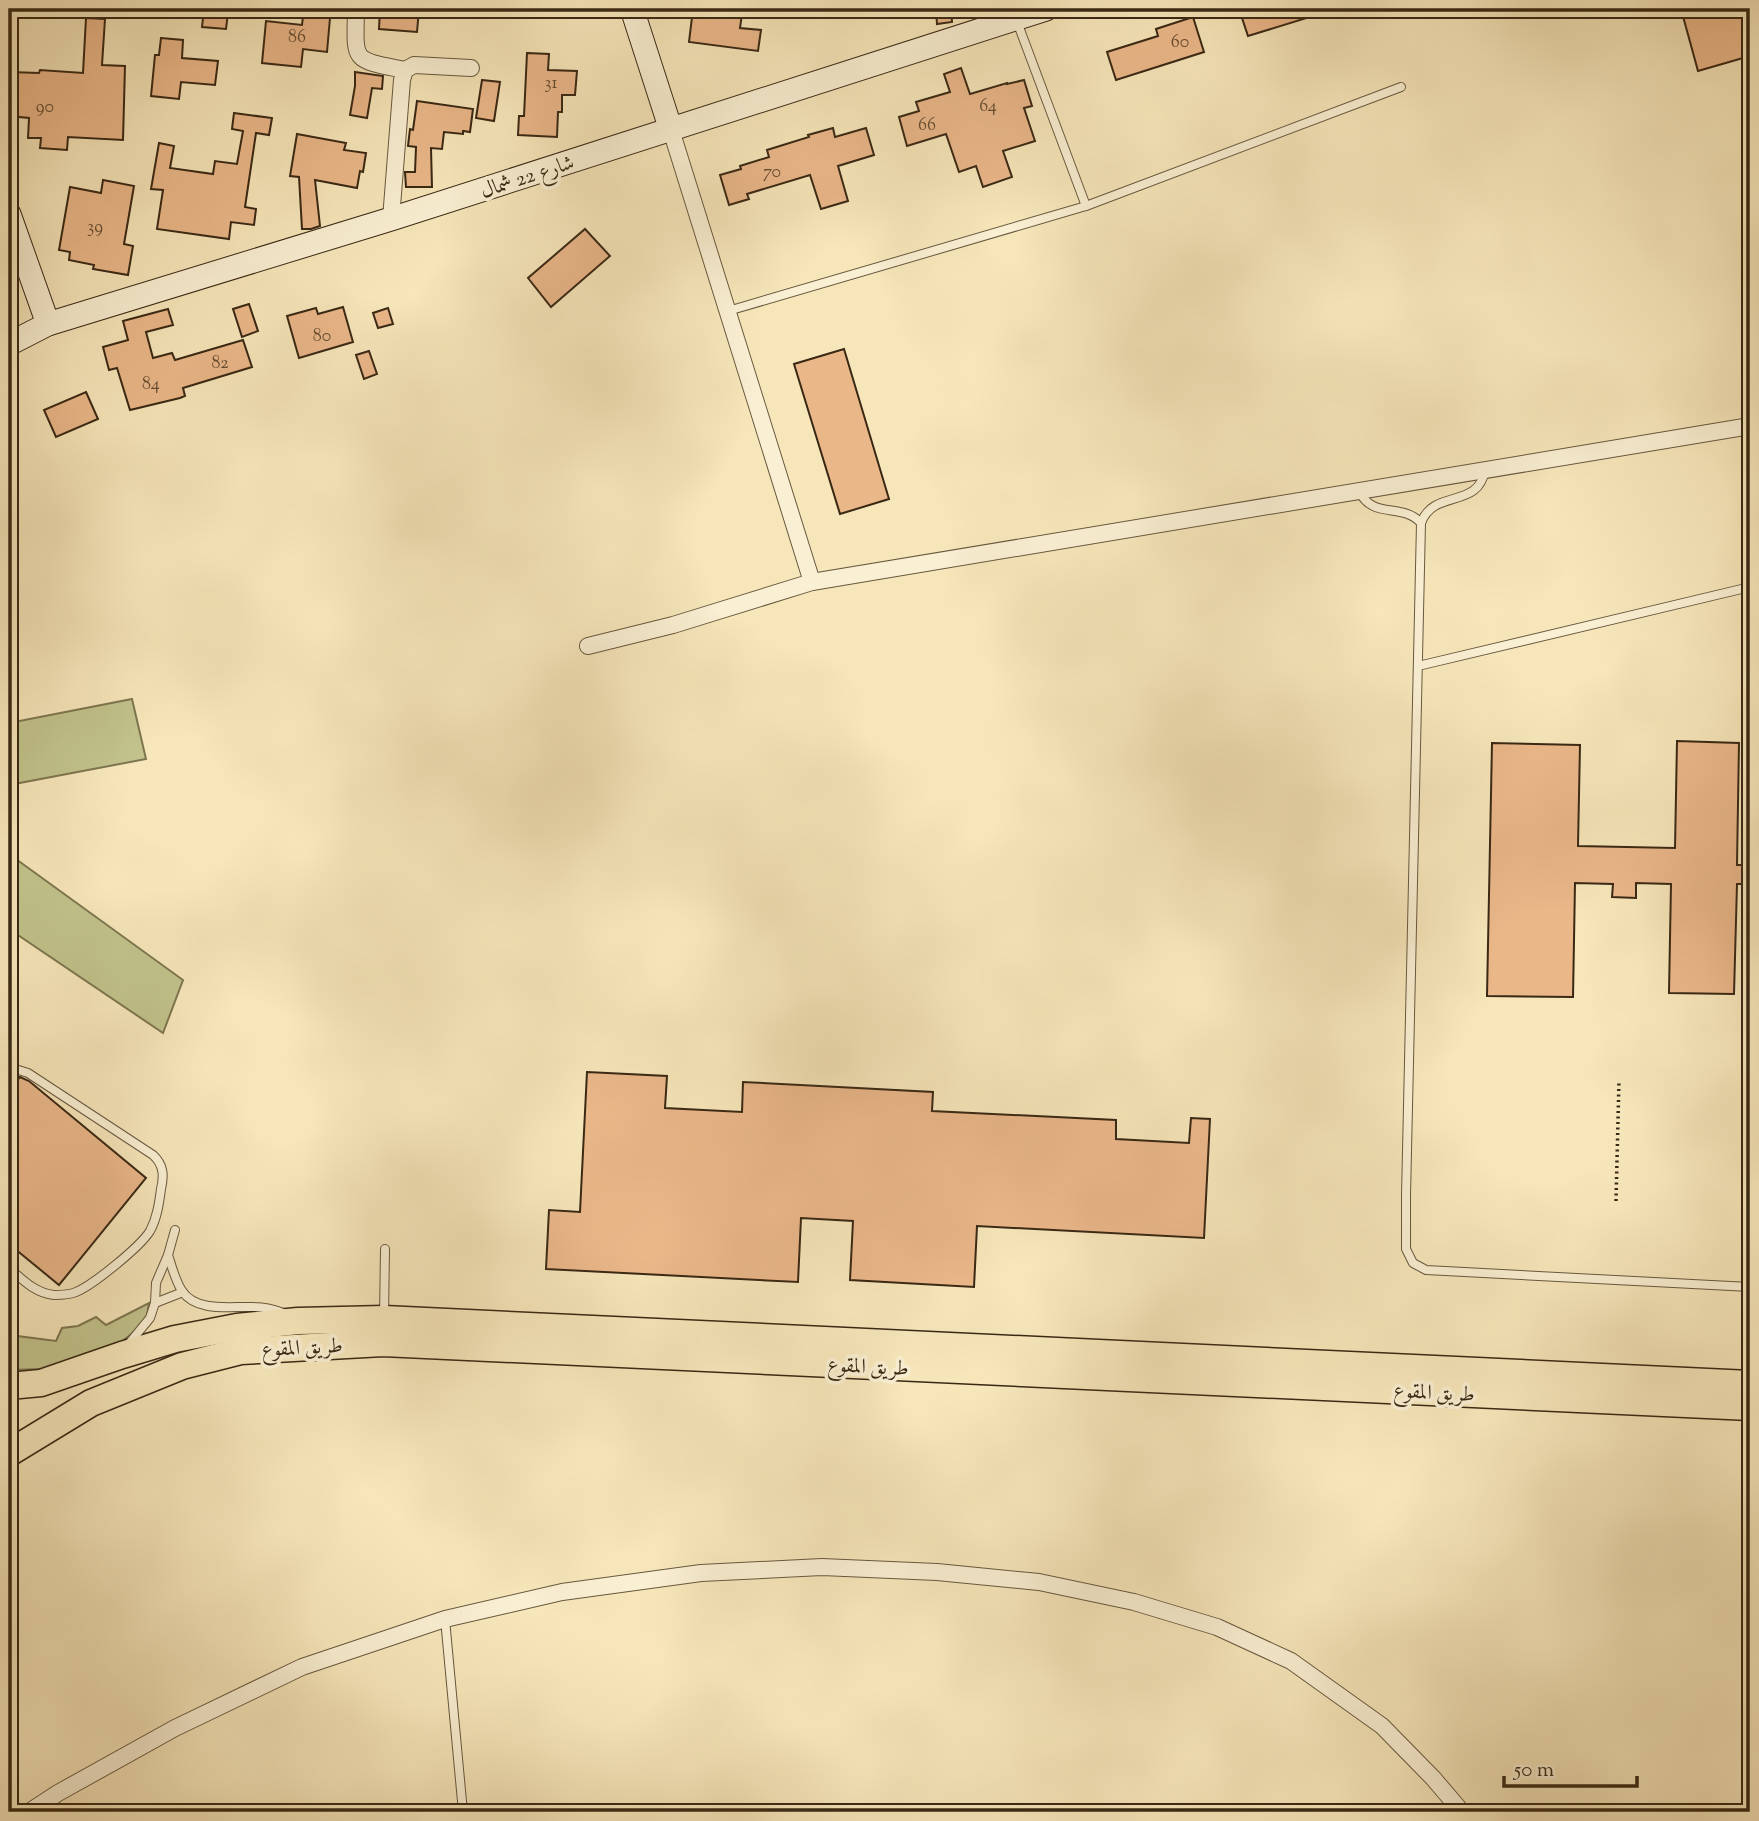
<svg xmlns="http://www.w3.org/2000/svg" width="1759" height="1821" font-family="'Sorts Mill Goudy',Amiri,serif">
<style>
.green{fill:#c2c38c;stroke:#7e7650;stroke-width:2}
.building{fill:#eab789;stroke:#392814;stroke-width:2}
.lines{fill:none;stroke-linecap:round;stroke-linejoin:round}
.lane-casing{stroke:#68583e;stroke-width:10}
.street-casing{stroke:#68583e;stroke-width:18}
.secondary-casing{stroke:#392814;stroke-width:25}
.primary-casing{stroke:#392814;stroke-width:29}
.path{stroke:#392814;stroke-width:3.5;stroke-dasharray:2 3.5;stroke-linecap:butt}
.lane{stroke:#f9efd2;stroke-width:8}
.street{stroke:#f9efd2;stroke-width:16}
.secondary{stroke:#f9efd2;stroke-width:23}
.primary{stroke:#f6e6ba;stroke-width:26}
.labels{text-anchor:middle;stroke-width:7;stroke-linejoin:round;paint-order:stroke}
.number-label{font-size:18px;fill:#654c31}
.street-label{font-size:21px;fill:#392814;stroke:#f9efd2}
</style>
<rect width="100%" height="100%" fill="#f6e6ba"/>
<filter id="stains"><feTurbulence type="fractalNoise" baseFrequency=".00286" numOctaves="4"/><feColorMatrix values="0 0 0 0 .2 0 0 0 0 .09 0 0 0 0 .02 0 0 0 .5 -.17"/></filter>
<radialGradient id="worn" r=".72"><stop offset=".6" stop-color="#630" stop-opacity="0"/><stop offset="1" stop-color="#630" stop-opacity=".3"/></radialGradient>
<!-- green -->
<g class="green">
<path d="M132,699L146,759L9,785V723Z"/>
<path d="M9,854L183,980L163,1033L9,929Z"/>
<path d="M149,1303L146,1322L119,1344L44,1369L9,1370V1335L56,1341L62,1328L78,1326L96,1317L106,1325Z"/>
</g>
<!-- building -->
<g class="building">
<path d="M380,9H419L417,32L379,29Z"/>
<path d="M693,9L742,14L740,28L761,30L758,51L689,42Z"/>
<path d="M936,9H951L952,22L937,24Z"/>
<path d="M1239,9H1326V12L1248,36Z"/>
<path d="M1681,9H1750V56L1698,71Z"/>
<path d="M223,13H228L226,29L202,27L203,18H218Z"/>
<path d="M303,16L330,18L327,52L303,49L301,67L262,63L266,21L302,25Z"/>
<path d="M1193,17L1204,52L1116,80L1107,52L1158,36L1156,29Z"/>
<path d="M86,18L105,19L102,65L125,66L123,140L68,137L67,150L40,148L41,138H28L29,118L9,116L10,72L39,73L40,70L83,73Z"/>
<path d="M161,38L183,40L182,58L218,61L215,85L181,82L179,99L151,96L155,55H159Z"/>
<path d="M527,53L549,54L548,70L577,71L575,95H562V112H558L557,137L518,135L519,116H524Z"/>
<path d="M961,68L970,94L1007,83V84L1024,80L1032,106L1024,108L1035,141L1003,151L1012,177L983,187L976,166L959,172L946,134L907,146L899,117L919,111L916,102L950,92L944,74Z"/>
<path d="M355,72L383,76L382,89L372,88L367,118L350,115L355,86Z"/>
<path d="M482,80L500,82L494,121L476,118Z"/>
<path d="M417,101L473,109L470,132L463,131V134L444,132L442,149L431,148L432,187H406L405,172H415L416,147L408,146L410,129L413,130Z"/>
<path d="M234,113L272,118L269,135L256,133L245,207L256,209L254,225L231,222L229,239L157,229L163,190L151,189L159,143L174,146L170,168L213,174L215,161L237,164L243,131L232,129Z"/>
<path d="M833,128L835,137L866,128L874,155L838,166L848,201L821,209L810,175L747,194L749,199L729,205L720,175L741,169L740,166L769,157L767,150L809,137L808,135Z"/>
<path d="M297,134L346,143L344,150L366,153L363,172L360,171L357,188L315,180L320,226L311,229H302L299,177L290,176Z"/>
<path d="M103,180L134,186L124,244L133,246L128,275L93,269L94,265L69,260L70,252L59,250L70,187L101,193Z"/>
<path d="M585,229L610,256L551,307L528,278Z"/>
<path d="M249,304L258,331L242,337L233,309Z"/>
<path d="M343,307L353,342L299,358L287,316L316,308L318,314Z"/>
<path d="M388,308L393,324L378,328L373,313Z"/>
<path d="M168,309L173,325L146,332L153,358L172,353L175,360L243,340L252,367L183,388L185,396L180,398L130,410L117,368L109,370L103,347L128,340L123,321Z"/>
<path d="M844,349L889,499L840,514L794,364Z"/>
<path d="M369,351L377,374L364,379L356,355Z"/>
<path d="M86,392L98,419L56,437L44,410Z"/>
<path d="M1677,741L1739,743L1737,865H1750V884H1737L1734,994L1669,993L1671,884L1636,883V898L1612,897L1613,884L1575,883L1573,997L1487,996L1492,743L1580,745L1578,846L1675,848Z"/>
<path d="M587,1072L667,1076L665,1108L742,1112L743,1082L933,1092L932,1111L1116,1120V1139L1189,1143L1191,1118L1210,1119L1204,1238L977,1226L974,1287L850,1280L853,1221L801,1218L798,1282L546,1269L549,1210L580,1212Z"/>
<path d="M20,1077L29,1081L146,1178L59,1285L9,1244V1091Z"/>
</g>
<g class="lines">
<!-- lane casing -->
<g class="lane-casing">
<g id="lane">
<path d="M1016,19L1086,206"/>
<path d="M728,311L1086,206L1401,87"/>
<path d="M1485,470C1478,510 1434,488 1421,523L1406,1196V1249L1413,1263L1426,1270L1750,1287"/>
<path d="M1359,491C1373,520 1402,502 1421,523"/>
<path d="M1418,666L1750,587"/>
<path d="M9,1067L28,1073L153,1155C164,1165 164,1176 161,1189C159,1204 157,1218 150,1231C140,1247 93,1285 76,1292C69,1295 61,1295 54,1295C35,1293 23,1280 9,1268"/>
<path d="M168,1255C172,1267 175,1280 182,1291C197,1313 232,1306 254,1307C266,1307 276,1310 286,1314"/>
<path d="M155,1303L183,1292"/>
<path d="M384,1316L385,1249"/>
<path d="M127,1346L150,1318L155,1303L156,1283L168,1255L175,1230"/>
<path d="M445,1619L463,1812"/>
</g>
</g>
<!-- street casing -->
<g class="street-casing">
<g id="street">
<path d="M207,9H213"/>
<path d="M356,9C355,63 351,59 405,70"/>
<path d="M671,130L812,582"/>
<path d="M391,219L402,80L405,70L414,65L471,68"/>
<path d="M588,646L673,625L812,582L1750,426"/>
<path d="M29,1812L58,1793L175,1728L302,1667L445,1619L562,1592L701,1573L822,1567L937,1572L1039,1582L1134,1602L1217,1627L1291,1661L1382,1726L1433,1778L1462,1812"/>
</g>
</g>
<!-- secondary casing -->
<g class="secondary-casing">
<g id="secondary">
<path d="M632,9L671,130"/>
<path d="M9,214L48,324"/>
<path d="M9,344L48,324L391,219L1046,9"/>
</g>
</g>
<!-- primary casing -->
<g class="primary-casing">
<g id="primary">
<path d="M9,1386L41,1383L122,1355L175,1339L237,1327L298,1321L384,1319L1750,1384"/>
<path d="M9,1453L91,1403L182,1366L241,1351L383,1343L1750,1407"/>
</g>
</g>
<!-- path -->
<path class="path" d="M1616,1201L1619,1080"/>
<!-- lane -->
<use href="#lane" class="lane"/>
<!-- street -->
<use href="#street" class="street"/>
<!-- secondary -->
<use href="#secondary" class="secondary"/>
<!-- primary -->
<use href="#primary" class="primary"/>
</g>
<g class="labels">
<!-- number labels -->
<g class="number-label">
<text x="297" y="42">86</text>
<text x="1180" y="47">60</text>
<text x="551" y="88">31</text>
<text x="988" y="111">64</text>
<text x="45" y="112">90</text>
<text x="927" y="130">66</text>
<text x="772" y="177">70</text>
<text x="95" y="232">39</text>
<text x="322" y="341">80</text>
<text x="220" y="368">82</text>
<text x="151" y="389">84</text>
</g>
<!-- street labels -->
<g class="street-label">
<text transform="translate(527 176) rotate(-18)" y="7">شارع 22 شمال</text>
<text transform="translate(302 1347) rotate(-3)" y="7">طريق المقوع</text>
<text transform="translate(868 1366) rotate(3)" y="7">طريق المقوع</text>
<text transform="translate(1434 1392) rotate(3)" y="7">طريق المقوع</text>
</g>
</g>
<!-- margin -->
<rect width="1759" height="1821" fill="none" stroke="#f6e6ba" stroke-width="35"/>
<rect x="10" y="10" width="1738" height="1800" fill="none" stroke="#392814" stroke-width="3.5"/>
<rect x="18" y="18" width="1724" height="1786" fill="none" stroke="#392814" stroke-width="2"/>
<!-- scale -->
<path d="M1504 1776v10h133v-10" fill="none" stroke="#392814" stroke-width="3.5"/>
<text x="1514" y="1776" font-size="21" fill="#392814" stroke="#f9efd2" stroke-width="5" paint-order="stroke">50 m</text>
<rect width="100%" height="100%" filter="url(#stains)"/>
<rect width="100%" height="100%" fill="url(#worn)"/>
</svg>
